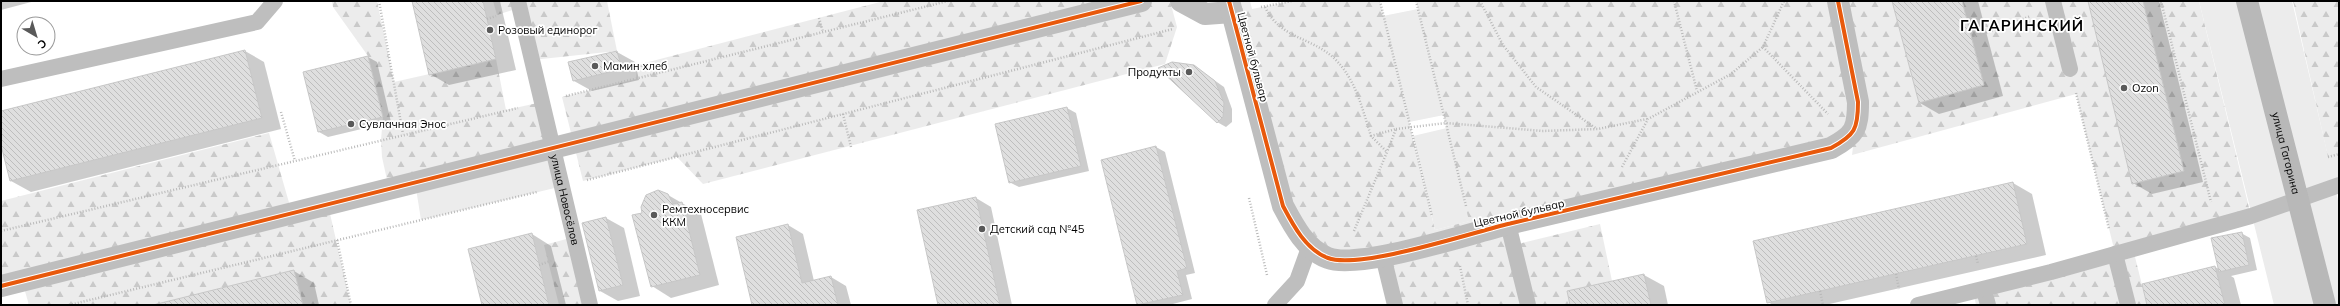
<svg xmlns="http://www.w3.org/2000/svg" width="2340" height="306" font-family="Mulish,sans-serif">
<style>
.green{fill:#ececec}
.forest{fill:url(#forest-firs)}
.shadow{fill:#0003}
.building{fill:url(#building-back-hatch);stroke:#c7c7c7}
.lines{fill:none;stroke-linecap:round;stroke-linejoin:round}
.path{stroke:#b9b9b9;stroke-width:2.5;stroke-dasharray:1 2;stroke-linecap:butt}
.service{stroke:#bebebe;stroke-width:16}
.minor{stroke:#bebebe;stroke-width:22}
.secondary{stroke:#b8b8b8;stroke-width:22}
.cycleway-casing{stroke:#fff;stroke-width:6}
.cycleway{stroke:#e8590c;stroke-width:4}
.poi-dot{fill:#595959;stroke:#fff;stroke-width:1.5}
.labels{text-anchor:middle;stroke-width:3.5;stroke-linejoin:round;paint-order:stroke}
.poi-label{font-size:11px;fill:#000;stroke:#fff;text-anchor:start}
.street-label{font-size:11px;fill:#000;stroke:#fff}
.district-label{font-size:15px;font-weight:bold;letter-spacing:1px;fill:#000;stroke:#fff}
</style>
<defs>
<pattern id="forest-firs" width="22" height="20" patternUnits="userSpaceOnUse"><rect width="22" height="20" fill="#ececec"/><path d="M5 1l3.5 6h-7zM16 11l3.5 6h-7z" fill="#c9c9c9"/></pattern>
<pattern id="building-back-hatch" width="6" height="6" patternUnits="userSpaceOnUse"><rect width="6" height="6" fill="#dfdfdf"/><path d="M-1 5l2 2M0 0l6 6M5-1l2 2" fill="none" stroke="#bebebe"/></pattern>
</defs>
<rect width="100%" height="100%" fill="#fff"/>
<!-- green -->
<g class="green">
<path d="M2199,1H2292L2328,156L2339,154V185L2335,187L2339,205V305H2274Z"/>
<path d="M1418,9L1444,115L1409,122L1383,16Z"/>
<path d="M1447,128L1470,221L1435,230L1413,136Z"/>
<path d="M552,150L563,186L421,220L415,182Z"/>
</g>
<!-- forest -->
<g class="forest">
<path d="M332,1H377L394,82L496,59L506,110L542,102L552,150L389,189L382,157L381,140L383,117L368,56L333,7Z"/>
<path d="M493,1H607L617,51L532,60L519,8L497,15Z"/>
<path d="M884,1H1170L1177,27L1165,64L703,184L677,157L583,181L562,97L636,79L637,65Z"/>
<path d="M1229,1H1250L1252,9L1292,1H1380L1435,230L1469,221L1416,1H1892L1919,103L1984,85L1962,1H2199L2251,216L2133,249L2147,305H1976L1973,291L2115,253L2076,94L1852,155L1855,131L1509,225L1514,245L1600,224L1612,281L1567,291L1570,305H1395L1383,256L1349,261L1294,228Z"/>
<path d="M2293,1H2339V154L2328,157Z"/>
<path d="M269,133L292,213L328,205L351,305H29L22,281L1,286V201Z"/>
<path d="M574,237L590,305H559L544,245Z"/>
</g>
<!-- shadow -->
<g class="shadow">
<path d="M1,1H35L1,10Z"/>
<path d="M413,1H500L516,70L449,85L430,74Z"/>
<path d="M1893,1H1978L2003,96L1939,114L1920,103Z"/>
<path d="M2089,1H2159L2203,182L2152,194L2133,183Z"/>
<path d="M245,51L264,62L281,129L31,192L11,181L1,141V112Z"/>
<path d="M617,52L635,62L639,80L592,91L574,81L569,63Z"/>
<path d="M368,57L377,62L391,122L328,137L319,132Z"/>
<path d="M1194,66L1224,87L1232,109V122L1226,127L1217,122Z"/>
<path d="M1067,108L1076,113L1089,171L1019,187L1009,182Z"/>
<path d="M1156,147L1165,152L1195,273L1186,275L1192,299L1169,305H1138L1102,160Z"/>
<path d="M2013,183L2032,194L2046,255L1825,305H1773L1768,302Z"/>
<path d="M668,195L701,214L719,285L671,298L652,286L643,213Z"/>
<path d="M976,198L991,207L1012,305H939Z"/>
<path d="M606,218L624,228L640,296L618,301L600,291Z"/>
<path d="M788,225L803,234L814,281L831,277L846,286L851,305H753Z"/>
<path d="M2241,233L2250,238L2257,270L2231,276L2234,278L2241,305H2148L2215,267L2219,269Z"/>
<path d="M532,234L551,246L566,305H483Z"/>
<path d="M294,271L314,283L319,305H157Z"/>
<path d="M1644,275L1664,286L1668,305H1571Z"/>
</g>
<!-- building -->
<g class="building">
<path d="M412,1H483L496,59L429,75Z"/>
<path d="M1892,1H1962L1984,85L1919,103Z"/>
<path d="M2088,1H2143L2184,171L2132,184Z"/>
<path d="M245,50L262,118L10,181L1,145V111Z"/>
<path d="M617,51L622,69L573,81L568,62Z"/>
<path d="M368,56L383,117L318,132L303,72Z"/>
<path d="M1172,62L1194,65L1215,81L1224,103L1223,117L1217,123L1158,68Z"/>
<path d="M1067,107L1081,166L1009,183L995,124Z"/>
<path d="M1156,146L1187,268L1177,271L1183,295L1137,305L1101,160Z"/>
<path d="M2013,182L2027,244L1767,303L1753,241Z"/>
<path d="M658,190L668,194L673,204L682,202L700,275L651,287L632,215L642,213L641,207L646,195Z"/>
<path d="M976,197L1000,305H938L917,210Z"/>
<path d="M606,217L623,285L599,291L582,223Z"/>
<path d="M788,224L802,283L831,276L838,305H752L736,237Z"/>
<path d="M2242,232L2249,265L2219,272L2211,238Z"/>
<path d="M532,233L549,305H482L468,249Z"/>
<path d="M2215,266L2225,305H2147L2142,284Z"/>
<path d="M294,270L303,305H153Z"/>
<path d="M1644,274L1651,305H1570L1567,291Z"/>
</g>
<g class="lines">
<!-- path -->
<g class="path">
<path d="M379,1L403,134"/>
<path d="M1380,1L1432,216"/>
<path d="M1416,1L1466,206"/>
<path d="M1480,1L1503,45L1536,87L1597,129"/>
<path d="M1674,1L1697,91"/>
<path d="M2161,1L2211,202"/>
<path d="M1261,7L1292,1"/>
<path d="M1265,7C1280,39 1312,37 1335,59C1356,80 1362,108 1371,136"/>
<path d="M819,18L823,32"/>
<path d="M487,19L496,16"/>
<path d="M1972,38L2031,16"/>
<path d="M1763,47L1828,114"/>
<path d="M2076,93L2109,229"/>
<path d="M566,96L948,1"/>
<path d="M281,112L295,161"/>
<path d="M843,114L851,147"/>
<path d="M1396,129L1446,123L1542,131L1598,129L1647,119"/>
<path d="M2328,157L2339,154"/>
<path d="M1622,167L1648,119L1731,74L1763,47L1784,1"/>
<path d="M587,180L1173,29"/>
<path d="M1249,198L1267,275"/>
<path d="M1,231L518,108"/>
<path d="M1354,231L1387,152L1371,136L1396,129L1387,152"/>
<path d="M337,240L351,305"/>
<path d="M1976,256L1978,264"/>
<path d="M539,265L553,260"/>
<path d="M1460,266L1468,305"/>
<path d="M1896,274L1899,289"/>
<path d="M1820,291L1823,305"/>
<path d="M69,305L537,192"/>
</g>
<!-- service -->
<g class="service">
<path id="s1" d="M518,1L590,305"/>
<path d="M2053,1L2070,69"/>
<path d="M1,79L257,22L275,1"/>
<path d="M1508,224L1528,305"/>
<path d="M2115,254L2128,305"/>
<path d="M1383,256L1395,305"/>
<path d="M1984,290L1988,305"/>
<path d="M1275,305L1297,281L1310,245"/>
<path d="M1918,305L2051,272L2251,216L2339,185"/>
</g>
<!-- minor -->
<g class="minor">
<path d="M1181,1L1205,14L1232,12"/>
<path d="M1229,1L1283,206C1293,225 1306,250 1328,258C1359,270 1471,233 1508,224C1615,198 1724,174 1831,148C1855,135 1858,129 1858,102L1838,1"/>
<path d="M1,286L1141,1"/>
</g>
<!-- secondary -->
<path class="secondary" id="s2" d="M2247,1L2325,305"/>
<!-- cycleway casing -->
<g class="cycleway-casing">
<g id="cycleway">
<path d="M1229,1L1283,206C1293,225 1306,250 1328,258C1359,270 1471,233 1508,224C1615,198 1724,174 1831,148C1855,135 1858,129 1858,102L1838,1"/>
<path d="M1,286L1141,1"/>
</g>
</g>
<!-- cycleway -->
<use href="#cycleway" class="cycleway"/>
</g>
<!-- markers -->
<g class="poi-dot">
<circle cx="490" cy="30" r="4"/>
<circle cx="595" cy="66" r="4"/>
<circle cx="1189" cy="72" r="4"/>
<circle cx="2124" cy="88" r="4"/>
<circle cx="351" cy="124" r="4"/>
<circle cx="654" cy="215" r="4"/>
<circle cx="982" cy="229" r="4"/>
</g>
<g class="labels">
<!-- poi labels -->
<g class="poi-label">
<text x="498" y="34">Розовый единорог</text>
<text x="603" y="70">Мамин хлеб</text>
<text x="1181" y="76" text-anchor="end">Продукты</text>
<text x="2132" y="92">Ozon</text>
<text x="359" y="128">Сувлачная Энос</text>
<text x="662" y="213">Ремтехносервис<tspan x="662" dy="13">ККМ</tspan></text>
<text x="990" y="233">Детский сад №45</text>
</g>
<!-- street labels -->
<g class="street-label">
<text transform="translate(1253 57) rotate(75)" y="4">Цветной бульвар</text>
<text dy="4" stroke="none"><textPath href="#s2" startOffset="157">улица Гагарина</textPath></text>
<text dy="4" stroke="none"><textPath href="#s1" startOffset="204">улица Новосёлов</textPath></text>
<text transform="translate(1519 213) rotate(-13)" y="4">Цветной бульвар</text>
</g>
<!-- district labels -->
<g class="district-label">
<text x="2022" y="31">ГАГАРИНСКИЙ</text>
</g>
</g>
<!-- border -->
<rect width="2340" height="306" fill="none" stroke="#000000" stroke-width="4"/>
<!-- north arrow -->
<g transform="translate(36 36) rotate(142)"><circle r="19" fill="#ffffff" stroke="#999999"/>
<path d="M0-3L7 15L0 10L-7 15Z" fill="#595959"/>
<text y="-6" font-size="11" font-weight="bold" text-anchor="middle" fill="#000000">С</text>
</g>
</svg>
